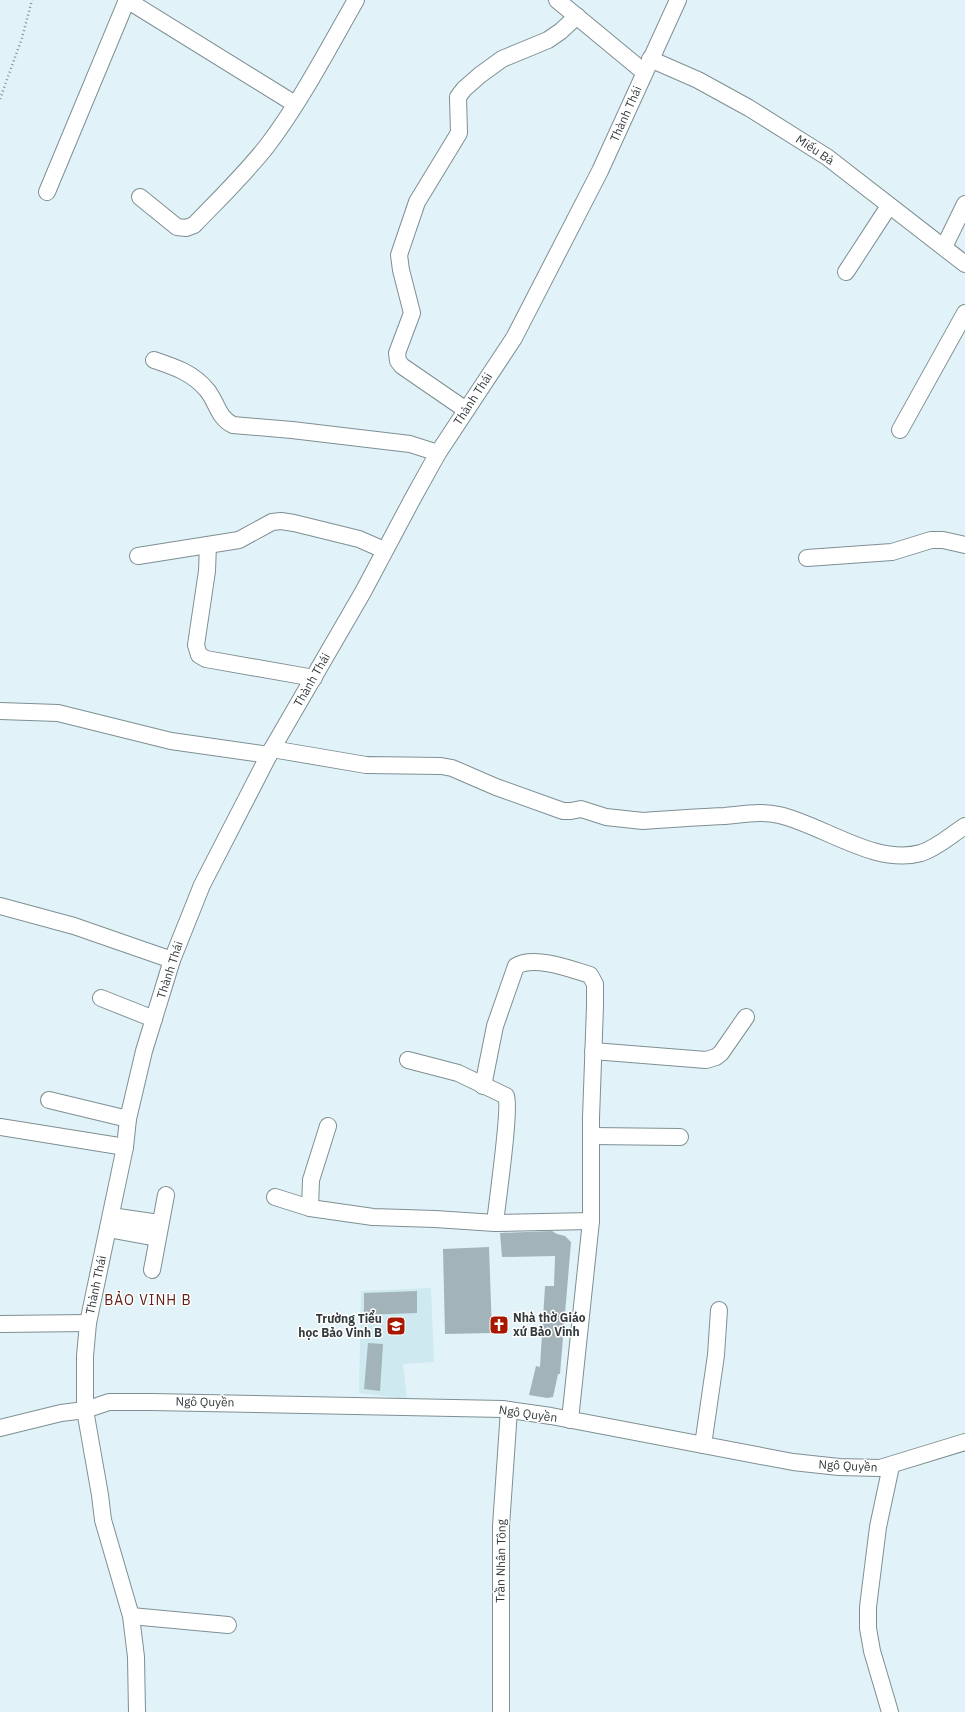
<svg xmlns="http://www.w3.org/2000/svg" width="965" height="1712" font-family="'IBM Plex Sans',sans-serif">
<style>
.built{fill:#cee9f0}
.building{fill:#a2b4b9}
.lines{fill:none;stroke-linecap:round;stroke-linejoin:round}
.minor-casing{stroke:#7e8f93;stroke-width:18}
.path{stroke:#849194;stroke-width:2.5;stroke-dasharray:1 3;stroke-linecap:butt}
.minor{stroke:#fff;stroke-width:16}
.labels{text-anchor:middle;stroke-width:3;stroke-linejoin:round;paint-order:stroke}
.street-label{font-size:12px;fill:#333a3c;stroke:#fff}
.poi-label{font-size:12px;font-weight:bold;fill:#333a3c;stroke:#fff;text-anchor:start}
.quarter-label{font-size:14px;letter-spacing:1px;fill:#642015;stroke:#fff}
</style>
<rect width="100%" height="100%" fill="#e1f3f9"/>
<!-- built -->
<path class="built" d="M431,1288L434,1362L403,1364L407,1399L359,1393L361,1291Z"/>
<!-- building -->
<g class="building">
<path d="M552,1231L557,1234L565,1236L571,1242L560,1374H558L553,1397L547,1398L529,1395L536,1366L540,1367L545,1286H554L555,1256L502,1257L500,1233Z"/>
<path d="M489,1247L492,1333L445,1334L443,1249Z"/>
<path d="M417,1291V1313L364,1315V1293Z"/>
<path d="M368,1343L383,1344L380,1391L364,1389Z"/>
</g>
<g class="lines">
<!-- minor casing -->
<g class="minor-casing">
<g id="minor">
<path d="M557,0L644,72"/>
<path d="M650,59L698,80L749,108L827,157L965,264"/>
<path d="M47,192L127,0L295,104"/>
<path d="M140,197L177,227L186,228L194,225C219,199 245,174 267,146C301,101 328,49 356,0"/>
<path d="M944,247L965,204"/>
<path d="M846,272L889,206"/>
<path d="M154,360C175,367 193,373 207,390C217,402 218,418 233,425L292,430L410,444L438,453"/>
<path d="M466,410L402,366L398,361L397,353L412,313L401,270L399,255L417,202L459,133L458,97L464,89L480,75L502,59L548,40L561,31L577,16"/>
<path d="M900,430L965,313"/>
<path d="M208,545L207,571L196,645L199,655L206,659L314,678"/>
<path d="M138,556L239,540L272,522L281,521L294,523L359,539L384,550"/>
<path d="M807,558L892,552L931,540H943L965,545"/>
<path d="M0,711L58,713L171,741L269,755"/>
<path d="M272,749L366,765L441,766L452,768L496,787L563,811H571L581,809L606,817L643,821C670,819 697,817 725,816C742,814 762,811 779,815C823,825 875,866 921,853C937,848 951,835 965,826"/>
<path d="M0,906L74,926L172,960"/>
<path d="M101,998L154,1019"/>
<path d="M593,1051L706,1060L716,1057L721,1053L746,1017"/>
<path d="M408,1060L458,1073L506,1096C511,1107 497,1204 495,1223"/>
<path d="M483,1086L495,1026L516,966C534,955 571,969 590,975L595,984V1006L591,1118V1221L570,1420"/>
<path d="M49,1100L128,1119"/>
<path d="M328,1126L311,1180L310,1208L373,1217L435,1219L495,1223L591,1221"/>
<path d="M0,1127L125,1147"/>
<path d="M591,1136L680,1137"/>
<path d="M275,1197L310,1208"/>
<path d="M111,1216L159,1223"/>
<path d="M108,1229L157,1238"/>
<path d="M152,1270L166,1195"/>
<path d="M0,1324L88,1323"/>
<path d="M0,1428L61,1413L85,1410L109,1402H151L503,1409L551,1416L793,1462L839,1467L880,1468L965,1442"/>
<path d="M703,1445L716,1355L719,1310"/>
<path d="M131,1616L228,1625"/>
<path d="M137,1712L136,1657L131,1616L103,1520L100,1495L85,1410V1356L88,1323L125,1147L128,1119L144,1051L172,960L202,885L272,749L363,592L413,498L438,453L514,338L600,171L678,0"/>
<path d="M501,1712V1526L509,1410"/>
<path d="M890,1712L872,1651L868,1628V1607L878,1527L891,1466"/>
</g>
</g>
<!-- path -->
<path class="path" d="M0,99L22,38L32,0"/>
<!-- minor -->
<use href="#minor" class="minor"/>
</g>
<!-- icons -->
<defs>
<g id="church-square" transform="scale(1)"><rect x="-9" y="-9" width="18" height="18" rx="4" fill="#a81800" stroke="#fff"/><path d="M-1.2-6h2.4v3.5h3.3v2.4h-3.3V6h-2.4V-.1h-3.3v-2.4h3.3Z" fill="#fff"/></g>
<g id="school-square" transform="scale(1)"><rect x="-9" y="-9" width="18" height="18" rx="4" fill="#a81800" stroke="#fff"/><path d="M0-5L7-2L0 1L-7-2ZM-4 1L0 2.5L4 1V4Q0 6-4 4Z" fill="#fff"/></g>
</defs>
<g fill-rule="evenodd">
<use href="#church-square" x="499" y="1325"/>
<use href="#school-square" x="396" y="1326"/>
</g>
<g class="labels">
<!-- street labels -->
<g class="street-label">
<text transform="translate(626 114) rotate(-66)" y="4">Thành Thái</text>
<text transform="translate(815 150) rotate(34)" y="4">Miếu Bà</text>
<text transform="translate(473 399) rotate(-57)" y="4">Thành Thái</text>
<text transform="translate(312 680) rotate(-60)" y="4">Thành Thái</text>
<text transform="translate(170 970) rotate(-72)" y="4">Thành Thái</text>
<text transform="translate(96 1285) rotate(-78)" y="4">Thành Thái</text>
<text transform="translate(205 1402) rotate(1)" y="4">Ngô Quyền</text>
<text transform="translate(528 1414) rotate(8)" y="4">Ngô Quyền</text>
<text transform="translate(848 1466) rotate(3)" y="4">Ngô Quyền</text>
<text transform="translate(501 1561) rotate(-89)" y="4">Trần Nhân Tông</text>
</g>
<!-- poi labels -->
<g class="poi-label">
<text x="513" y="1322">Nhà thờ Giáo<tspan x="513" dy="14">xứ Bảo Vinh</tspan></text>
<text x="382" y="1323" text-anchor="end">Trường Tiểu<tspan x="382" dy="14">học Bảo Vinh B</tspan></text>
</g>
<!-- quarter labels -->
<g class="quarter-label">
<text x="148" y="1305">BẢO VINH B</text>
</g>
</g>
</svg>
